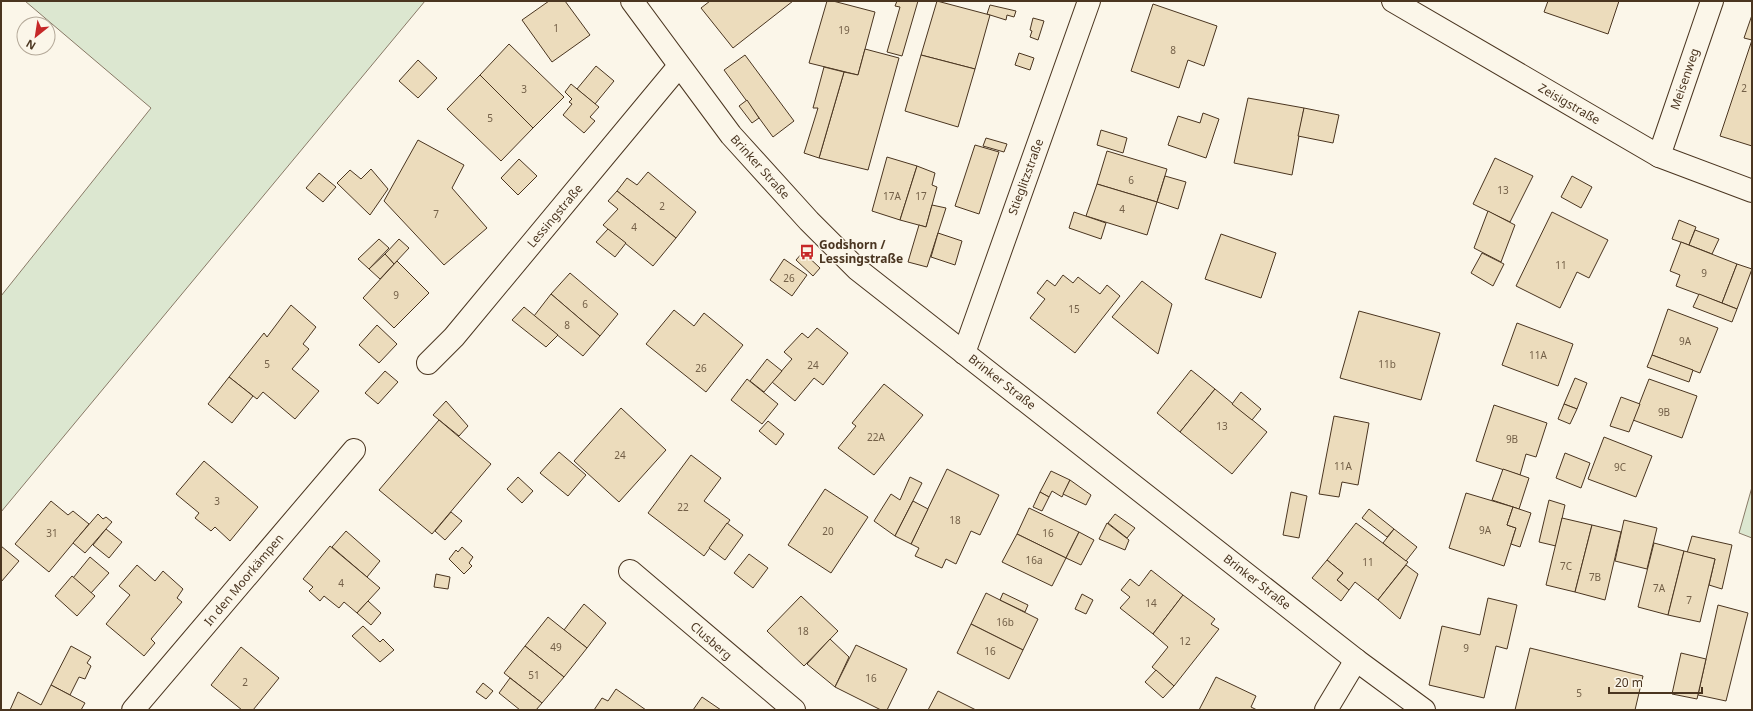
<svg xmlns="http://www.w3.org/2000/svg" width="1753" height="711" font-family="'Noto Sans',sans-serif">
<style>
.green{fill:#dce7d0;stroke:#887966}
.building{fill:#ecdcbc;stroke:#4a3520}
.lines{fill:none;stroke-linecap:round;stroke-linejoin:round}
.minor-casing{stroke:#4a3520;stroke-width:24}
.minor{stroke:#fbf6e9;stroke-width:22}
.labels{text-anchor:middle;stroke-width:3;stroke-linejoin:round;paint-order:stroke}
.number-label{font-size:10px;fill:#725f47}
.street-label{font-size:12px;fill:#4a3520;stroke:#fbf6e9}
.poi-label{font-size:12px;font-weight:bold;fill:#4a3520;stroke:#fbf6e9;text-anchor:start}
</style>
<rect width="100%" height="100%" fill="#fbf6e9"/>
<!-- green -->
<g class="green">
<path d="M25,1H425L1,512V296L151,108Z"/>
<path d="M1752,487V538L1739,533Z"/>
</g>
<!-- building -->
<g class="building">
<path d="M549,1H565L590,35L552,62L522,20Z"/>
<path d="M710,1H793L733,48L701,8Z"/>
<path d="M827,1H833L875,12L858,75L809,63Z"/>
<path d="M897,1H918L902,56L887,52L900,7L895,6Z"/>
<path d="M937,1L990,15L975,69L921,55Z"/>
<path d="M1548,1H1619L1608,34L1544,12Z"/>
<path d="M1153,4L1217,26L1204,66L1188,60L1179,88L1131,71Z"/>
<path d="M990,5L1016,11L1014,17L1007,15L1006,20L987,14Z"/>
<path d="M1752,15V40L1744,38Z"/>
<path d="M1033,18L1044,21L1038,40L1030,37L1032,31L1030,30Z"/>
<path d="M1752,40V146L1720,136Z"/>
<path d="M509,44L564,97L533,128L480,75Z"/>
<path d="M865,49L899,58L868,170L819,158L844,72L858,75Z"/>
<path d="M1019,53L1034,58L1030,70L1015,65Z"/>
<path d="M745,55L794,121L773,137L724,70Z"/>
<path d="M921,55L975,69L958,127L905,111Z"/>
<path d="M418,60L437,78L418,98L399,81Z"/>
<path d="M596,66L614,81L595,104L577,89Z"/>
<path d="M824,67L844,72L819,158L804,153L818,108H813Z"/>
<path d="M480,75L533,128L501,161L447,109Z"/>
<path d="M571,84L599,107L590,117L595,121L584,133L563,115L572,104L569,102L572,99L565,92Z"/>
<path d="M1248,98L1304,108L1292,175L1234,163Z"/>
<path d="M747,100L759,118L752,123L739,106Z"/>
<path d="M1304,108L1339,115L1333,143L1298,136Z"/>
<path d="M1203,113L1219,119L1206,158L1168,145L1178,116L1200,123Z"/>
<path d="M1101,130L1127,138L1123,153L1097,145Z"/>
<path d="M986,138L1007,144L1004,152L983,146Z"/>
<path d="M418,140L464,165L452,188L487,228L444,265L384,201Z"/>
<path d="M975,145L999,152L979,214L955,206Z"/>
<path d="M1107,151L1167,169L1157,202L1097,184Z"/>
<path d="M887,157L917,166L900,220L872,211Z"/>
<path d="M1495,158L1533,176L1510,222L1473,204Z"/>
<path d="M519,159L537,176L518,195L501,178Z"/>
<path d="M917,166L935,173L932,185L937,187L926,227L900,220Z"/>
<path d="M371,169L388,189L370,215L337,183L350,170L361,179Z"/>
<path d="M648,172L696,212L676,238L617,191L627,178L637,185Z"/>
<path d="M319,173L336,187L323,202L306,188Z"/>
<path d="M1165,176L1186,182L1178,209L1157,202Z"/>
<path d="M1572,176L1592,187L1581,208L1561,197Z"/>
<path d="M1097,184L1157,202L1147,235L1086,216Z"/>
<path d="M617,191L676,238L653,266L603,225L618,209L608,201Z"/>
<path d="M932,205L946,208L927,267L908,262L919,225L926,227Z"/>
<path d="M1488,211L1515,225L1501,262L1474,248Z"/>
<path d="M1074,212L1106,223L1101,239L1069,228Z"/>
<path d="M1552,212L1608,240L1589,278L1577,272L1560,308L1516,286Z"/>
<path d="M1679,220L1696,227L1689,245L1672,239Z"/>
<path d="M608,229L626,243L615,257L596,242Z"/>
<path d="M1695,230L1719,239L1712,254L1689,245Z"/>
<path d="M938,233L962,241L955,265L931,257Z"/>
<path d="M1221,234L1276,253L1261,298L1205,279Z"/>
<path d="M379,239L389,248L369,269L358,259Z"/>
<path d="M399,239L409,248L394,264L385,254Z"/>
<path d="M1681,242L1737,264L1722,303L1676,286L1680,275L1670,271Z"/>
<path d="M803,252L820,268L813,276L796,260Z"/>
<path d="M1482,253L1504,264L1493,286L1471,273Z"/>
<path d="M385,254L394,264L380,279L369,269Z"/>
<path d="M784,259L807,275L792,296L770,280Z"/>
<path d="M397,261L429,293L394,328L363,298Z"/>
<path d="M1737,264L1752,269L1737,309L1722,303Z"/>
<path d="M570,273L618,314L600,336L551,294Z"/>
<path d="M1063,275L1073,283L1078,277L1100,294L1107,285L1120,296L1075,353L1030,318L1045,299L1037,293L1047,280L1055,286Z"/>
<path d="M1142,281L1172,304L1158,354L1112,317Z"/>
<path d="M551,294L600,336L583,356L534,316Z"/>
<path d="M1699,294L1737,309L1732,322L1693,307Z"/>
<path d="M291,305L316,327L303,344L309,349L292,369L319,391L295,419L263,392L257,399L229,377L264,333L267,337Z"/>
<path d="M524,307L558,335L546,347L512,320Z"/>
<path d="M1668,309L1718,328L1700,373L1652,355Z"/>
<path d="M674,310L694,326L704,313L743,345L706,392L646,344Z"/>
<path d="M1359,311L1440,333L1421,400L1340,378Z"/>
<path d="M1517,323L1573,344L1558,386L1502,365Z"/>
<path d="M377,325L397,344L379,363L359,345Z"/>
<path d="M817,328L848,353L823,385L814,378L795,401L772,382L792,359L784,352L802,333L808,338Z"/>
<path d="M1652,355L1693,370L1689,382L1647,367Z"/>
<path d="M767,359L782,371L764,392L750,381Z"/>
<path d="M1191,370L1215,389L1180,432L1157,413Z"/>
<path d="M385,371L398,382L378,404L365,393Z"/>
<path d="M229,377L253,396L232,423L208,404Z"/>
<path d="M1575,378L1587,383L1577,409L1564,404Z"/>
<path d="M747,379L778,404L762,424L731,400Z"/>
<path d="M1649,379L1697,396L1682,438L1633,420Z"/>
<path d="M884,384L923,415L874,475L838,448L856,426L852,423Z"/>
<path d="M1215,389L1267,432L1232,474L1180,432Z"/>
<path d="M1241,392L1261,409L1252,420L1232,404Z"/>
<path d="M1621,397L1640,404L1629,432L1610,426Z"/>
<path d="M446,401L468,426L459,436L433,415Z"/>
<path d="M1564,404L1577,409L1570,424L1558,419Z"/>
<path d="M1494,405L1547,423L1536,457L1526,454L1520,475L1476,461Z"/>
<path d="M621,408L666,450L619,502L574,461Z"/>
<path d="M1334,416L1369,423L1358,485L1342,482L1339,497L1319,494Z"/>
<path d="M439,420L491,464L432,534L379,490Z"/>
<path d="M768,421L784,434L776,445L759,431Z"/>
<path d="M1604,437L1652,456L1636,497L1588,479Z"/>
<path d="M559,452L586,475L568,496L540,473Z"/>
<path d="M1565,453L1590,463L1581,488L1556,478Z"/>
<path d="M691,455L721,478L704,501L730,520L704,556L648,513Z"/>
<path d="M204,461L258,507L230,541L215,527L211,531L195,518L199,513L176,494Z"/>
<path d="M947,469L999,495L980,535L971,531L956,564L946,559L942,568L915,556L919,548L911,544Z"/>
<path d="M1503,469L1529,478L1519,509L1492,500Z"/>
<path d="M1051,471L1070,480L1062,497L1052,491L1049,497L1040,492Z"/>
<path d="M518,477L533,491L522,503L507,489Z"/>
<path d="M910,477L922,483L895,536L874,521L891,494L900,500Z"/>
<path d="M1070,480L1091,495L1086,505L1063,494Z"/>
<path d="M825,489L868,517L831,573L788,545Z"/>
<path d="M1040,492L1049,497L1042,511L1033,507Z"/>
<path d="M1291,492L1307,496L1299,538L1283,535Z"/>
<path d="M1466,493L1513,507L1507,525L1516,528L1504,566L1449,548Z"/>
<path d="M1549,500L1565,505L1556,546L1539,542Z"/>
<path d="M51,501L68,515L73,511L89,524L49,572L15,544Z"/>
<path d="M913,501L928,509L911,544L895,536Z"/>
<path d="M1513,507L1531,513L1520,547L1511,544L1516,528L1507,525Z"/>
<path d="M1029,508L1079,532L1066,558L1017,534Z"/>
<path d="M1369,509L1394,529L1387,537L1362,518Z"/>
<path d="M451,512L462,521L445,540L435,531Z"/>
<path d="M98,514L103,519L106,517L112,522L85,553L73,543Z"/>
<path d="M1115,514L1135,528L1127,538L1108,523Z"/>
<path d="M1562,518L1592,525L1575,592L1546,585Z"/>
<path d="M1624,520L1657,528L1647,569L1615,561Z"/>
<path d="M727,523L743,535L725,560L709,548Z"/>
<path d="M1107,523L1129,540L1125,550L1099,539Z"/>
<path d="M1356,523L1408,562L1378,600L1355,582L1349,590L1337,580L1343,573L1327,560Z"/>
<path d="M1592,525L1621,532L1605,600L1575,592Z"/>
<path d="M106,529L122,542L109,558L93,545Z"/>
<path d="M1394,529L1417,547L1406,561L1383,543Z"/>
<path d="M346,531L380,561L367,577L332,547Z"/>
<path d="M1079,532L1094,540L1081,565L1066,558Z"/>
<path d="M1017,534L1066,558L1052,586L1002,562Z"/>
<path d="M1692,536L1732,545L1722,589L1709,585L1715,559L1687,553Z"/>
<path d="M1654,543L1684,551L1668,615L1638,607Z"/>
<path d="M1,546L19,561L1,582Z"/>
<path d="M330,546L380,588L357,613L344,602L339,608L324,596L320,601L309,591L313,587L303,579Z"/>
<path d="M462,547L473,557L469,563L472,566L464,574L449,559L456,550L458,552Z"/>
<path d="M1684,551L1715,559L1700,622L1668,615Z"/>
<path d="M749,554L768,568L753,588L734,573Z"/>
<path d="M90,557L109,573L91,593L73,578Z"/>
<path d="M1327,560L1343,573L1337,580L1349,590L1341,601L1312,578Z"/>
<path d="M137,565L155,581L163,571L183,589L177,598L182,602L151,639L155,643L144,656L106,624L130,595L119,586Z"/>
<path d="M1406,565L1418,574L1400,619L1378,600Z"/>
<path d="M1151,570L1183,595L1153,634L1120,608L1130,597L1121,590L1130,579L1139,586Z"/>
<path d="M436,574L450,577L448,589L434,587Z"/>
<path d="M72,576L95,596L77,616L55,596Z"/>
<path d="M986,593L1038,619L1023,650L971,624Z"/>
<path d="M1003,593L1028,605L1025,612L1000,600Z"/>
<path d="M1082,594L1093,600L1086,614L1075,609Z"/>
<path d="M1183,595L1215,619L1211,624L1219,629L1174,686L1152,667L1168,647L1153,634Z"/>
<path d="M801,596L838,631L804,666L767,631Z"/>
<path d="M1488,598L1517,605L1507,649L1496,646L1484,698L1429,685L1442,626L1480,635Z"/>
<path d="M368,601L381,613L371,625L357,613Z"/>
<path d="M584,604L606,623L587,648L564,630Z"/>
<path d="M1718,605L1748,613L1726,701L1698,695Z"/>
<path d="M548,617L587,648L564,677L525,646Z"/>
<path d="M971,624L1023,650L1009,679L957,653Z"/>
<path d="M363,626L380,642L383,639L394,650L380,662L352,636Z"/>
<path d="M830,639L849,657L835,687L807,664Z"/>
<path d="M856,645L907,669L887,710H881L835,687Z"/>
<path d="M71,646L91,657L87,663L91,666L85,679L79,677L70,695L51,685Z"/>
<path d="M525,646L564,677L542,703L504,673Z"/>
<path d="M241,647L279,678L253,710H242L211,685Z"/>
<path d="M1530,648L1643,676L1635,710H1515Z"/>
<path d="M1681,653L1706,659L1697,699L1672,694Z"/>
<path d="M1156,670L1174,686L1163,698L1145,682Z"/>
<path d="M1216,677L1256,696L1251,707L1257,710H1199Z"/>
<path d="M510,678L542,703L536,710H520L499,693Z"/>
<path d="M483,683L493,691L486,699L476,692Z"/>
<path d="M51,685L85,703L81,710H10L18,692L41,705Z"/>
<path d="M616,689L646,710H594L602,698L608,701Z"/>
<path d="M938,691L976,710H928Z"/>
<path d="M702,697L721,710H693Z"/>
</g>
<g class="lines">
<!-- minor casing -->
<g class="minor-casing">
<g id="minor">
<path d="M632,1L731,135L809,221L857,269L1356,660L1424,710"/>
<path d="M1393,1L1659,156L1752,191"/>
<path d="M1659,156L1712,1"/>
<path d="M964,353L1089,1"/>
<path d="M428,363L454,337L679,66"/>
<path d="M630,571L794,710"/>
<path d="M133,710L354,450"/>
<path d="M1326,710L1356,660"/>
</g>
</g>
<!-- minor -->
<use href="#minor" class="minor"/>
</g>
<!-- icons -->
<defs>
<g id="bus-bare" transform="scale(1.2)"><path d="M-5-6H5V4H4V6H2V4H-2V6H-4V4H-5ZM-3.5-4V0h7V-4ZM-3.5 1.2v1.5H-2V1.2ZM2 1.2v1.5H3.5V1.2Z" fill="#c62828" stroke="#fbf6e9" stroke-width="2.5" paint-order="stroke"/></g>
</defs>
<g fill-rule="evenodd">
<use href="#bus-bare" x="807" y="252"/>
</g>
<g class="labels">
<!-- number labels -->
<g class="number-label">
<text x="556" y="32">1</text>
<text x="844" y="34">19</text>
<text x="1173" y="54">8</text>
<text x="1744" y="92">2</text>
<text x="524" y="93">3</text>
<text x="490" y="122">5</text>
<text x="1131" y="184">6</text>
<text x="1503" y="194">13</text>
<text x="892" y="200">17A</text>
<text x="921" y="200">17</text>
<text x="662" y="210">2</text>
<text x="1122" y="213">4</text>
<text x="436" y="218">7</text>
<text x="634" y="231">4</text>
<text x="1561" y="269">11</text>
<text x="1704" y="277">9</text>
<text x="789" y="282">26</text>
<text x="396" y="299">9</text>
<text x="585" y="308">6</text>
<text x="1074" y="313">15</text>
<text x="567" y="329">8</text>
<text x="1685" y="345">9A</text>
<text x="1538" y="359">11A</text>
<text x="267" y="368">5</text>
<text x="1387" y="368">11b</text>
<text x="813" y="369">24</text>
<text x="701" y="372">26</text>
<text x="1664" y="416">9B</text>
<text x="1222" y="430">13</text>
<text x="876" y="441">22A</text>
<text x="1512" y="443">9B</text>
<text x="620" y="459">24</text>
<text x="1343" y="470">11A</text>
<text x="1620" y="471">9C</text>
<text x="217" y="505">3</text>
<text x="683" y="511">22</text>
<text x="955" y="524">18</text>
<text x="1485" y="534">9A</text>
<text x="828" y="535">20</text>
<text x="52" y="537">31</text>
<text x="1048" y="537">16</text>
<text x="1034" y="564">16a</text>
<text x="1368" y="566">11</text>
<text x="1566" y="570">7C</text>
<text x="1595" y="581">7B</text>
<text x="341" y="587">4</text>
<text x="1659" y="592">7A</text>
<text x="1689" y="604">7</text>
<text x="1151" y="607">14</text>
<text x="1005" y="626">16b</text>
<text x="803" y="635">18</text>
<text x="1185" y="645">12</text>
<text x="556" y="651">49</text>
<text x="1466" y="652">9</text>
<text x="990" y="655">16</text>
<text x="534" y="679">51</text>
<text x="871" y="682">16</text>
<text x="245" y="686">2</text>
<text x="1579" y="697">5</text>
</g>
<!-- street labels -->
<g class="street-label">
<text transform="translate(1685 79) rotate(-71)" y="4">Meisenweg</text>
<text transform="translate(1569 104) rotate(30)" y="4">Zeisigstraße</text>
<text transform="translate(760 167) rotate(48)" y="4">Brinker Straße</text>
<text transform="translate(1026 177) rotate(-70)" y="4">Stieglitzstraße</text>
<text transform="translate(555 216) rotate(-50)" y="4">Lessingstraße</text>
<text transform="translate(1002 382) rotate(38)" y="4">Brinker Straße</text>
<text transform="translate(244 580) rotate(-50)" y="4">In den Moorkämpen</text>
<text transform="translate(1257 582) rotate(38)" y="4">Brinker Straße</text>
<text transform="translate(711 641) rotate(41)" y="4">Clusberg</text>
</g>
<!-- poi labels -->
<g class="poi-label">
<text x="819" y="249">Godshorn /<tspan x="819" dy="14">Lessingstraße</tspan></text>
</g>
</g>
<!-- border -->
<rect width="1753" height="711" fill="none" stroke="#4a3520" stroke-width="4"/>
<!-- north arrow -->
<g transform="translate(36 36) rotate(210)"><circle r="19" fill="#fbf6e9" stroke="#b4a999"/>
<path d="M0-3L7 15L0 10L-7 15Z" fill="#c62828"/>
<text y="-6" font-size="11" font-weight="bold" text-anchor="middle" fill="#4a3520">N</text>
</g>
<!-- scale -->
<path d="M1609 687v6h93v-6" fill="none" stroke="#4a3520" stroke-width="2"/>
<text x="1615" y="687" font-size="12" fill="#4a3520" stroke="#fbf6e9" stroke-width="3" paint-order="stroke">20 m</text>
</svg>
